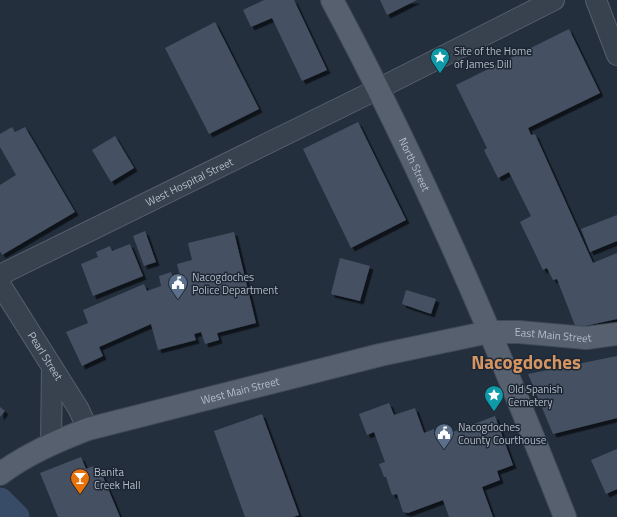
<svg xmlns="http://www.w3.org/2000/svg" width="617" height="517" font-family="'Titillium Web',sans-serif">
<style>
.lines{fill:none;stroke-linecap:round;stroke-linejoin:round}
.river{stroke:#394c67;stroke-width:27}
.building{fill:#455162;filter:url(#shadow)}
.minor-casing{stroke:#565f6c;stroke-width:22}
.major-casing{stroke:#414a57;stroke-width:24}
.minor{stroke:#38414e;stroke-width:20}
.major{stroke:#56606e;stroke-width:22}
.labels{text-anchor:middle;stroke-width:3;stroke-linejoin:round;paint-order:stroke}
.poi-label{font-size:11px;fill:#b4bcc9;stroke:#1d2633;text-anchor:start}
.street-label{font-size:11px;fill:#b4bcc9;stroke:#1d2633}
.town-label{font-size:19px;font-weight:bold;fill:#d59563;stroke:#1d2633}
</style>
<defs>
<filter id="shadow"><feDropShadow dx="3.5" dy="3.5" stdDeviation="0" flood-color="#0009"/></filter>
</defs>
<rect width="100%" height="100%" fill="#242f3e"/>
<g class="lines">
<!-- river -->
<path class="river" d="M0,501L16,517"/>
</g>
<!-- building -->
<g class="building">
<path d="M264,0H294L327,70L302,81L272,18L251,27L243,10Z"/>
<path d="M380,0H417L387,15Z"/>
<path d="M215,22L259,109L209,134L165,48Z"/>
<path d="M569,29L600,93L528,128L531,135L535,134L593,263L617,253V319L576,328L557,279L553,280L547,268L543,270L520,222L531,216L509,172L498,178L484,150L487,148L456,85Z"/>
<path d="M358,122L406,220L351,248L303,149Z"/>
<path d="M12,127L15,132L25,127L75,212L2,255L0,251V185L16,175L0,147V134Z"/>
<path d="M115,136L134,168L111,182L92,150Z"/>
<path d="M617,215V241L590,252L581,229Z"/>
<path d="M145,231L156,262L144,266L133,236Z"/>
<path d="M234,232L256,323L217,333L219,340L205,344L201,332L194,334L196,340L158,350L151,324L99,347L103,356L82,366L66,332L88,323L83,310L144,284L147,291L161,286L159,276L171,272L173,278L180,276L177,264L192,260L188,243Z"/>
<path d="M130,244L143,276L93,296L81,264L98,257L96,252L110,246L112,251Z"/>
<path d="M340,258L370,266L360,301L331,294Z"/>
<path d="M406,290L436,299L431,314L402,304Z"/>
<path d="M617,356V418L553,434L528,374Z"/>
<path d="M389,403L394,415L415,408L424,433L434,429L437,438L495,416L513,465L497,471L500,480L482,487L493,517H449L443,500L408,513L403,512L397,494L392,495L386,477H384L379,464L385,462L374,432L367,435L359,414Z"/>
<path d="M0,407L5,411L0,417Z"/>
<path d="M262,414L299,515L293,517H245L214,431Z"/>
<path d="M617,449V489L606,494L591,460Z"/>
<path d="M81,457L86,469L93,466L96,474L101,472L120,517H58L40,473Z"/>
</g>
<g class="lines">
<!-- minor casing -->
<g class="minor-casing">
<g id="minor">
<path d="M596,0L617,55"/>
<path id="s1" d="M0,275L378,89L554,0"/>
<path id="s2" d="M0,284L78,408L88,429"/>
<path d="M51,443L52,367"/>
</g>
</g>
<!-- major casing -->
<g class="major-casing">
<g id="major">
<path id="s3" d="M332,0C421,166 496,341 565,517"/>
<path id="s4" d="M0,474C27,454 57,441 88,429L380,355L489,332H519L586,338L617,334"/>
</g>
</g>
<!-- minor -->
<use href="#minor" class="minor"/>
<!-- major -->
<use href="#major" class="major"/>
</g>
<!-- icons -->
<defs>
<g id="sight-pin" transform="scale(1)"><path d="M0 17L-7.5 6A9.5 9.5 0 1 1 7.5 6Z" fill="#0f9aa8" stroke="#1d2633"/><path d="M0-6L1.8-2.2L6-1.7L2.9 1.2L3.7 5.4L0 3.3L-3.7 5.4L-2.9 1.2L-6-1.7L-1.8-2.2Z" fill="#fff"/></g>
<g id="civic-pin" transform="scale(1)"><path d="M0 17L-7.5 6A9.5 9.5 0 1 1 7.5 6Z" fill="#5c6f8a" stroke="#1d2633"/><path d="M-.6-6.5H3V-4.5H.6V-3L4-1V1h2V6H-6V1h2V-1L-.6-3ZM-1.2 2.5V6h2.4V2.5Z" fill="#fff"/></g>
<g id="bar-pin" transform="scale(1)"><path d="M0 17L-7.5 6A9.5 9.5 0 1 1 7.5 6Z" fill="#e8710a" stroke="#1d2633"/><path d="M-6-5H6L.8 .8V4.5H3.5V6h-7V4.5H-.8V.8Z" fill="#fff"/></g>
</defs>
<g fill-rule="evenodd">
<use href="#sight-pin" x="440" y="57"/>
<use href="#civic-pin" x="178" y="283"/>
<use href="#sight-pin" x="494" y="395"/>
<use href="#civic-pin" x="444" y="433"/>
<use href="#bar-pin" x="80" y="478"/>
</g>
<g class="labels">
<!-- poi labels -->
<g class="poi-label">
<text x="454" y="55">Site of the Home<tspan x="454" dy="13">of James Dill</tspan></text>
<text x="192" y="281">Nacogdoches<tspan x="192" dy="13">Police Department</tspan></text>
<text x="508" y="393">Old Spanish<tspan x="508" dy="13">Cemetery</tspan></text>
<text x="458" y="431">Nacogdoches<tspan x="458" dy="13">County Courthouse</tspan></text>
<text x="94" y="476">Banita<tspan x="94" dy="13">Creek Hall</tspan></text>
</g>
<!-- street labels -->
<g class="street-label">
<text dy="4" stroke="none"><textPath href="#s3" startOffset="184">North Street</textPath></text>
<text dy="4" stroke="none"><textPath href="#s1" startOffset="211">West Hospital Street</textPath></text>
<text dy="4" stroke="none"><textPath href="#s4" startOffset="576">East Main Street</textPath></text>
<text dy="4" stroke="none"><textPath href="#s2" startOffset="85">Pearl Street</textPath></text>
<text dy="4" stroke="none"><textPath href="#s4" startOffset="256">West Main Street</textPath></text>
</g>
<!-- town labels -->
<g class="town-label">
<text x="526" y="369">Nacogdoches</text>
</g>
</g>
</svg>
